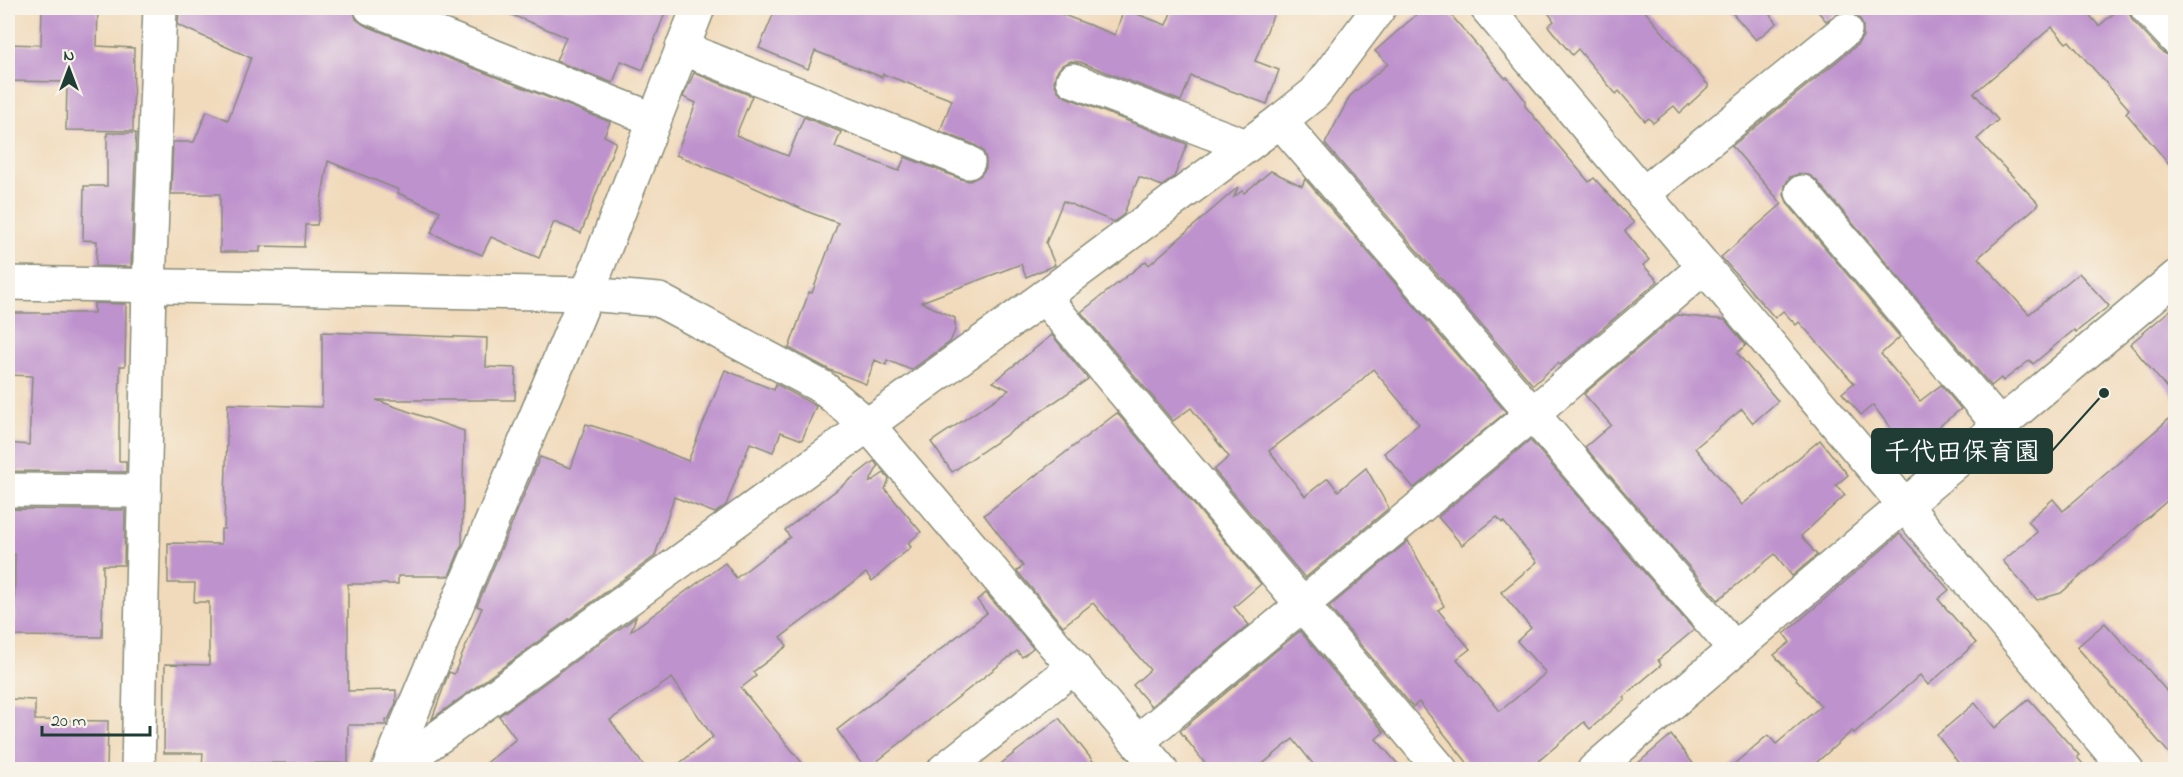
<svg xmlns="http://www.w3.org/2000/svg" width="2183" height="777" font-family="'Indie Flower','Klee One',sans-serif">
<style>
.building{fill:#be92cd}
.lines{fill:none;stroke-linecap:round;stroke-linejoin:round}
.minor-casing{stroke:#888c78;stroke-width:36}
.minor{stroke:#fff;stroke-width:33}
.leader{fill:none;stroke:#1f3d34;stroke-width:2}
.callout-dot{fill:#1f3d34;stroke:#f7f3e8;stroke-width:2}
.callout{fill:#1f3d34;stroke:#1f3d34;stroke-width:2}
.callout-label{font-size:26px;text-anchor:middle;font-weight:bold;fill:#fff}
</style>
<rect width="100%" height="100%" fill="#f7f3e8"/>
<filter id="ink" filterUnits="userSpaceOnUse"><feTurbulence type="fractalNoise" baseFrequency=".0167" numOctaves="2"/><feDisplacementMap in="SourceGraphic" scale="12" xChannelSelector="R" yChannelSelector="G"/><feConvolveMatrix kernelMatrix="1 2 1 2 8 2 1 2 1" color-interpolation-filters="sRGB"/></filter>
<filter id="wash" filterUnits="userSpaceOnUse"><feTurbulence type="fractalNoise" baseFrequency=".008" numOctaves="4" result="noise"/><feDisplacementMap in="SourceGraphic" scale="24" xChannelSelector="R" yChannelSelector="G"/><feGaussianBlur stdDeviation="1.35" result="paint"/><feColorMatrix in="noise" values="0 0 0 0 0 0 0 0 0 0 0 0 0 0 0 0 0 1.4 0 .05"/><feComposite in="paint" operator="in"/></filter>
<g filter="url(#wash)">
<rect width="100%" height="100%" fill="#f1dabb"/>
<g id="blocks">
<!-- building -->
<g class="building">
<path d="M42,8H98L97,46L134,48L133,131L66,130L67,82L8,81V44L41,45Z"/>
<path d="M179,8H353L356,19L364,25L610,122L604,136L616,142L581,233L554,222L539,258L491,237L482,255L431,233L440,211L398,193L399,190L328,161L317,225H305L304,247L260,246V252H220V194H171L173,142H194L207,111L228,120L251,58L178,25Z"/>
<path d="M495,8H667L643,70L621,61L613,83L556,61L566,37Z"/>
<path d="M776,8H1046L1115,35L1124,9L1166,25L1173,8H1276L1255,61L1279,70L1267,104L1191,76L1181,101L1080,62L1071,61L1062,65L1056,73L1054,82L1058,91L1066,97L1187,144L1174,177L1162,186L1139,177L1123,215L1114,222L1063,201L1046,243L1055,265L1026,277L1021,264L921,302L955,318V330L950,342L911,370L887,360L886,365L875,360L866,384L830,370L789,348L809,292L812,293L838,223L811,213L733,178L676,155L696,103L683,97L694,73L752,96L736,135L788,156L804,117L841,132L835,147L899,171L905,157L961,179L970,181L980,176L986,168V159L983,151L975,145L940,131L952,100L883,74L882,77L815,51L808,69L759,48Z"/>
<path d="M1424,8H1445L1505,78L1507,77L1525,100V106L1589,182L1594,178L1634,223L1625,231L1649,260L1643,265L1658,281L1560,365L1558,363L1533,385L1325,144L1350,96L1388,64L1375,51Z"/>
<path d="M1545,8H1642L1709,86L1680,113L1674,106L1653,123L1649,118L1645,121L1619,91L1616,94L1578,49L1572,55L1548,26L1554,21Z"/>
<path d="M1728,8H1764L1777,23L1756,40Z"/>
<path d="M1815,8H2083L2099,26L2120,8H2129V13L2133,21L2162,52L2175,59V171L2126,113L2129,109L2069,41L2066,43L2052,27L1974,93L1998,120L1977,139L2039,204L1978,258L2029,314L2079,273L2109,306L2076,332L2074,330L2033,364L2030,360L2003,381L2001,378L1991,386L1816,180L1809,175L1799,174L1790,177L1785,185L1784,195L1788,204L1900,337L1881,354L1920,401L1941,385L1961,409L1908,451L1873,405L1861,415L1842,393L1854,383L1799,322L1796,325L1783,311L1775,318L1721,257L1782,204L1732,146L1857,45L1863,36V26L1860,19L1852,13L1841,12L1826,21Z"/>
<path d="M107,133H136L131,267L96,266L97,241L83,240L84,186H107Z"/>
<path d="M1271,171L1302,186L1305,179L1506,412L1414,488L1384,453L1419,424L1373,369L1357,384L1269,451L1305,496L1328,478L1338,491L1366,468L1389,508L1305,578L1214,470L1229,457L1191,408L1173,421L1081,312L1146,261L1149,265L1238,187L1234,197L1242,191L1244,193Z"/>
<path d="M94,303L126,304L125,366H120L119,431V461H126V472L8,471V443L29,445L32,376L8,375V313H94Z"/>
<path d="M2175,306V398L2130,344Z"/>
<path d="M1677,315L1725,320L1746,345L1737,353L1778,401L1753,423L1742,409L1695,448L1742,505L1820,440L1848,475L1836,485L1845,495L1801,536L1817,555L1792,576L1775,554L1718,600L1585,447L1611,425L1584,394Z"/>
<path d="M322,332L487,338L486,367L516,368L515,400H376L464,431L462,544L449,576H398V584H348V691L396,690V703L388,720H386V725H348V763H238V768H202L203,753H164L165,664L209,665V602H194L195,583H168V543L221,544V529H224L228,404L322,407Z"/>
<path d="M1052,335L1088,379L952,472L931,442L1009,390L993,382Z"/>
<path d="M725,370L774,390L776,384L816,406L802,440L781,432L773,452L750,443L726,505L715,513L674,497L655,556L432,719L449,672L454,674L482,608L477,606L540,457L571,468L586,424L638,440L688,461Z"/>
<path d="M1117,413L1261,584L1234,607L1249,625L1151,706L1133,685L1150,670L1093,603L1063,626L1017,571L1023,566L984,515Z"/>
<path d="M2175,414V494L2061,593L2037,600L2003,561L2037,532L2028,521L2053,499L2063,511Z"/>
<path d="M1530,440L1694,630L1658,660L1661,665L1623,697L1625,699L1590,729L1584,722L1528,770H1473L1419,702L1413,707L1329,607L1408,541L1444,606L1438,610L1470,649L1457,659L1500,711L1546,673L1517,641L1531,628L1501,592L1537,562L1503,521L1502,523L1497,517L1462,545L1438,517Z"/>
<path d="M874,461L878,466L869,483L884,473L889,479L885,489L921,532L908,543L911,547L872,581L866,573L781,637L787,646L753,672L756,676L741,688L808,770H671L713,737L672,678L610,720L647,770H478L516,739L499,716L636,617L631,631L725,563L736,578L790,537L785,530Z"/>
<path d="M8,509L125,510L124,565H103L102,637L14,636L15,554H8Z"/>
<path d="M1900,534L1949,590L1938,599L1976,643L1928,685L1920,675L1854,733L1852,731L1808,770H1727L1768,735L1776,744L1821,706L1774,655L1790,642L1784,634Z"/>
<path d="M986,593L1033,648L1022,657L1017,651L866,770L837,730L987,613L977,600Z"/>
<path d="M2105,623L2140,662L2141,661L2175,701V760L2077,647Z"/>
<path d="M1300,631L1384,732L1376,739L1403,770H1318L1293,739L1255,770H1210L1180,731Z"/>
<path d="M8,699L35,700V720L108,721L107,770H8Z"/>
<path d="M2029,699L2079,755L2077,757L2088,770H1964L1937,735L1975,703L1995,728Z"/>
<path d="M1059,718L1100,770H993Z"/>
<path d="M1671,735L1698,770H1630Z"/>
</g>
</g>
</g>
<g filter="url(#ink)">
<use href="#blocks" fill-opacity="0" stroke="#888c78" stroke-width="1.5"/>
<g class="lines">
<!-- minor casing -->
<g class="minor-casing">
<g id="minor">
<path d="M371,8L653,119"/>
<path d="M1487,8L2127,770"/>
<path d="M2147,8L2176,39"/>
<path d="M682,48L968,162"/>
<path d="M1073,80L1246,146"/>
<path d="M1280,121L1734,648"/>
<path d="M1802,192L2000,426"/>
<path d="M1643,194L1845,30"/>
<path d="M8,283L587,294L659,300L822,387L868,425L1161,770"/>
<path d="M1044,297L1441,770"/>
<path d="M8,490L144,491"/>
<path d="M1137,742L1532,414L1704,267"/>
<path d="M138,770L149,285L160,8"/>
<path d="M388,770L587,294L698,8"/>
<path d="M393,770L1044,297L1280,121L1315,93L1379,8"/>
<path d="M944,770L1074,667"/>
<path d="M1594,770C1786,603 1982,441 2176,277"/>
</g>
</g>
<!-- minor -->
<use href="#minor" class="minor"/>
</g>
</g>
<!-- callouts -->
<path class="leader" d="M2104 393L2052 451"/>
<circle class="callout-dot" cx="2104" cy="393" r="6"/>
<rect class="callout" x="1872" y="429" width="180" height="44" rx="6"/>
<g class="callout-label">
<text x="1962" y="460">千代田保育園</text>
</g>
<!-- margin -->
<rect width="2183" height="777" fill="none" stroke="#f7f3e8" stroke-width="30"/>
<!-- north arrow -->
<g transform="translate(69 69)" stroke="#f7f3e8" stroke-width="4.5" paint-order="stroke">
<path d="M0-4.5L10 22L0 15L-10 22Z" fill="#1f3d34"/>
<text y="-9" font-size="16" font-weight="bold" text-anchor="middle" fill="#1f3d34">N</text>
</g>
<!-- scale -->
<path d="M42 726v9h108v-9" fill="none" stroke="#1f3d34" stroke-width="3"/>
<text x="51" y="726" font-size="18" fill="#1f3d34" stroke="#f7f3e8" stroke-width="4.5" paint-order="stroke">20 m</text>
</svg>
